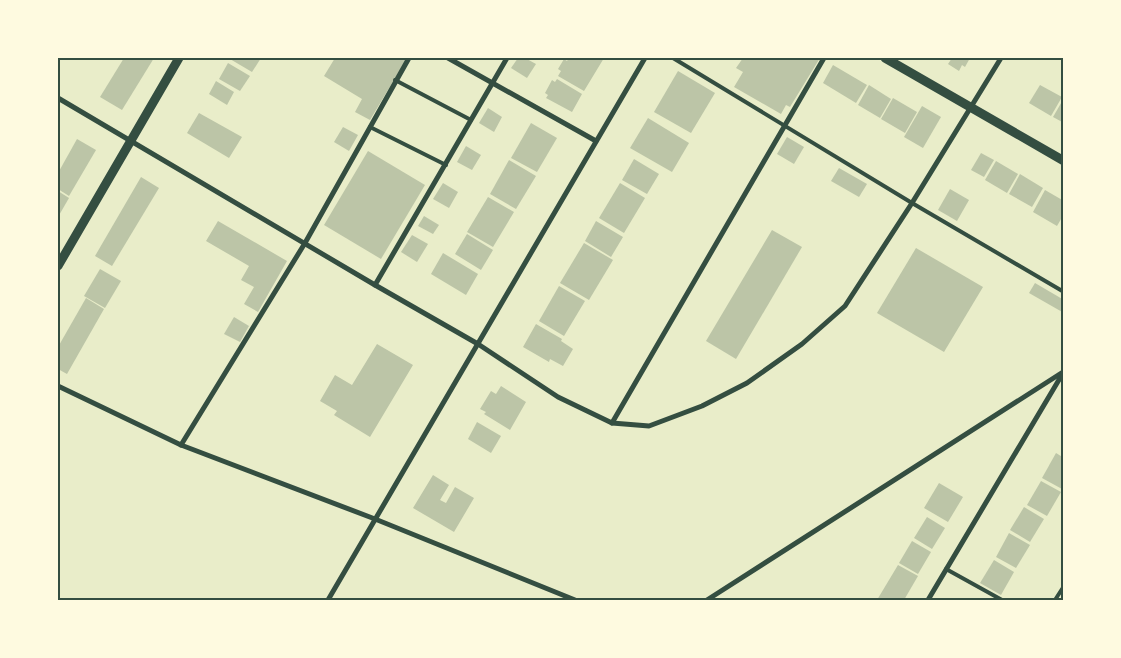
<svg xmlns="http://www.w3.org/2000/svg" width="1121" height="658" font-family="Signika,sans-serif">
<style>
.building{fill:#bcc5a7}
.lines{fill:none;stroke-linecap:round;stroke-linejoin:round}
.service{stroke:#344e41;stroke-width:4}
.minor{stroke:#344e41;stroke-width:5}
.tertiary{stroke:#344e41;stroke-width:9}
.neatline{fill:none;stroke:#344e41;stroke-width:2}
</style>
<rect width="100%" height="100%" fill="#e9edc9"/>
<!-- building -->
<g class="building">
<path d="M124,58H154L122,110L100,97Z"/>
<path d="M231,58H261L252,72L230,59Z"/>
<path d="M335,58H407L370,120L355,112L362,99L324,76Z"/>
<path d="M518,58H525L536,64L527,78L511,68Z"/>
<path d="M569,58H604L584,91L558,76L561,71L558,69L564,59L567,61Z"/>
<path d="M743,58H820L790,107L786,105L781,114L734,87L743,72L736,68Z"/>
<path d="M952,58H970L965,67L962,65L959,71L948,64Z"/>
<path d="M228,63L250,76L240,91L219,79Z"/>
<path d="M833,65L867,85L856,103L823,83Z"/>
<path d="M678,71L715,93L691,133L654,112Z"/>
<path d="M557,79L582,94L572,112L546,98L548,95L545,93L552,80L555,82Z"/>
<path d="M216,81L234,92L227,105L209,94Z"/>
<path d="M869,85L891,99L880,118L858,105Z"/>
<path d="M1040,85L1062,97L1051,116L1029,103Z"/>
<path d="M893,98L917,112L905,133L881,119Z"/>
<path d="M1064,98V123L1053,117Z"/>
<path d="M922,106L941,117L923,148L904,137Z"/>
<path d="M488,108L502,117L494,132L479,123Z"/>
<path d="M199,113L242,137L229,158L187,133Z"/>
<path d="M648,118L689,143L672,172L630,148Z"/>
<path d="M531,123L557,138L537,172L511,158Z"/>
<path d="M343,127L358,135L349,151L334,142Z"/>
<path d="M787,137L804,147L794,164L777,154Z"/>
<path d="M77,139L96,150L69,196L58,189V173Z"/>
<path d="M466,146L481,155L472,170L457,162Z"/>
<path d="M368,151L425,185L381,259L324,225Z"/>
<path d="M981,153L994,160L984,177L971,170Z"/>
<path d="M634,159L659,174L647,194L622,180Z"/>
<path d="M509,160L536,176L516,209L490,194Z"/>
<path d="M996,161L1018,174L1007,193L985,180Z"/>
<path d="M839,168L867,184L859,197L831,181Z"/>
<path d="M1020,174L1043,188L1032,207L1009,194Z"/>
<path d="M141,177L159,188L112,266L95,256Z"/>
<path d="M443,183L458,192L449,208L433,199Z"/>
<path d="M620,183L645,198L624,233L599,218Z"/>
<path d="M950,189L969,200L957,221L938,210Z"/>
<path d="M1045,190L1064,201V214L1057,226L1033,212Z"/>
<path d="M58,191L69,198L58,217Z"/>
<path d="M488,197L514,212L493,247L467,232Z"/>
<path d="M424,216L439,225L433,234L418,226Z"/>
<path d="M218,221L287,261L258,312L244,304L254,287L241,280L249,266L206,241Z"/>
<path d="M596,221L623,237L611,257L585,241Z"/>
<path d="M772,230L802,247L736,359L706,341Z"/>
<path d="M467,234L493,250L481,270L455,254Z"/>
<path d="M412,235L428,244L417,262L401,252Z"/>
<path d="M584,243L613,260L589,300L560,283Z"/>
<path d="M916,248L983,287L944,352L877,313Z"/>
<path d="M443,253L478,274L466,295L431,274Z"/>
<path d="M100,269L121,281L105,308L84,296Z"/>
<path d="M1035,283L1064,300V313L1029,293Z"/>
<path d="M559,286L585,301L564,336L539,321Z"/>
<path d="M86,298L104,309L67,374L58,369V347Z"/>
<path d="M234,317L249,326L240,342L224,334Z"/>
<path d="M536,324L562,339L561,341L573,349L563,366L550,359L549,362L523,347Z"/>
<path d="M377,344L413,365L370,437L334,415L337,411L320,401L335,375L352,385Z"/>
<path d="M501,386L526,402L510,430L484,414L486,412L480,409L491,391L496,394Z"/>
<path d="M477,422L501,436L491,453L468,439Z"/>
<path d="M1056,453L1064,458V486L1062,489L1042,478Z"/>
<path d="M433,475L449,485L440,500L446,503L455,487L474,498L454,532L413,508Z"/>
<path d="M1041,481L1061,492L1047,516L1027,505Z"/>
<path d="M939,483L963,497L948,522L924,508Z"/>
<path d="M1024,507L1044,519L1030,542L1010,530Z"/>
<path d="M927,517L945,528L932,549L914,538Z"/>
<path d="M1009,533L1030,545L1016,568L996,557Z"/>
<path d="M912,541L931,552L918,574L899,563Z"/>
<path d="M994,560L1014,572L1001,595L980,583Z"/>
<path d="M898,565L918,576L904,600H877Z"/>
</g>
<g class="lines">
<!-- service -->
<g class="service">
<path d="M673,58L912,203L1064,292"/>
<path d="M395,80L471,120"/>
<path d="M370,127L446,165"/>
<path d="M946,569L1002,600"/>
<path d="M1055,600L1064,586"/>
</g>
<!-- minor -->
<g class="minor">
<path d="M448,58L596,141"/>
<path d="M58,98L375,285L478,344L558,397L612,423L649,426L702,406L747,383L802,344L845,306L912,203L1001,58"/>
<path d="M375,285L507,58"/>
<path d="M58,386L181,445L375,519L575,600"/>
<path d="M612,423L824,58"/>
<path d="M181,445L305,243L409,58"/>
<path d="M328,600L645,58"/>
<path d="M707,600L1063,372"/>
<path d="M928,600L1063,373"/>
</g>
<!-- tertiary -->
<g class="tertiary">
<path d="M885,58L1064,161"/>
<path d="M58,266L179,58"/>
</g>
</g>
<!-- border -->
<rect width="1121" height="658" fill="none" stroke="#fefae0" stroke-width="118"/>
<rect x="59" y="59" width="1003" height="540" class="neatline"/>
</svg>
